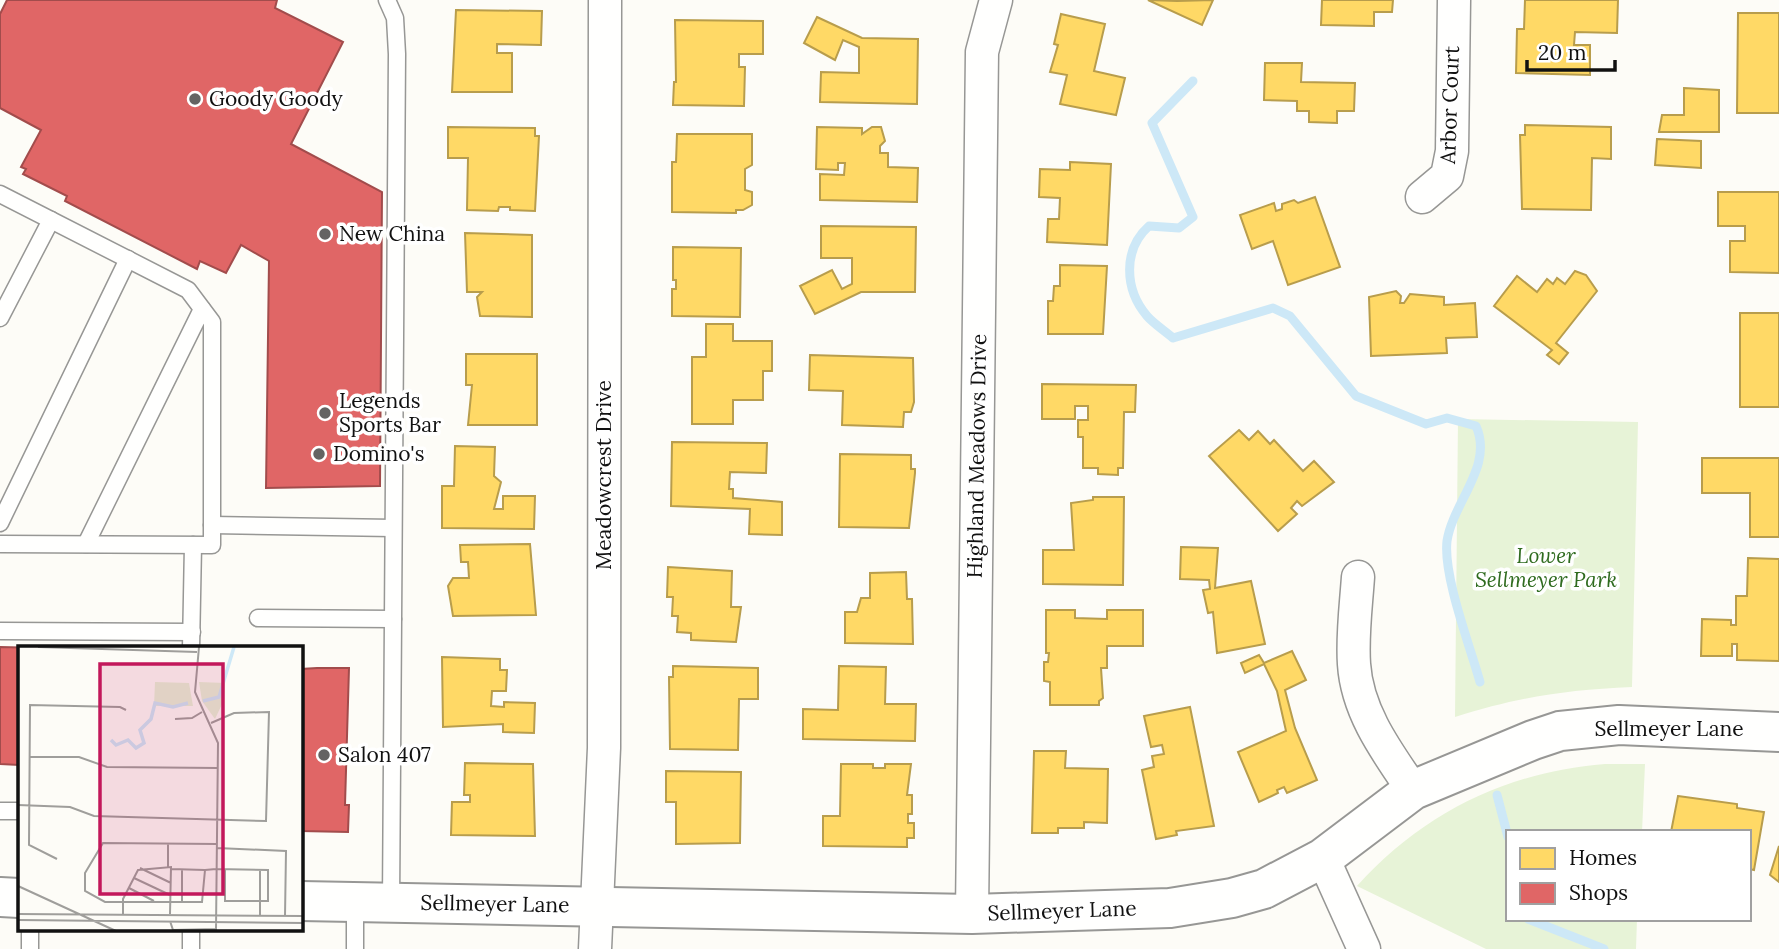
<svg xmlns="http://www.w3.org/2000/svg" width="1779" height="949" font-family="Lora,serif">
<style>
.green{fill:#e7f3d7}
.homes{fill:#ffd966;stroke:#b89d4c;stroke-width:2}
.shops{fill:#e06666;stroke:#a24c4c;stroke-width:2}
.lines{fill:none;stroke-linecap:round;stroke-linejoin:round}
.stream{stroke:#cde8f7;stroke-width:9}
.service-casing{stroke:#979795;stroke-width:19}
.minor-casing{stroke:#979795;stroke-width:35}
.tertiary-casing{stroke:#979795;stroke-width:42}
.service{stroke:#fffffe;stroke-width:16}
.minor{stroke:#fffffe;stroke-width:32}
.tertiary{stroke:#fffffe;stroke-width:38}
.poi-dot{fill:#646362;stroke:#fff;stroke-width:2.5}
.labels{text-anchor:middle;stroke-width:7;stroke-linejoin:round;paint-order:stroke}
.poi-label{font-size:21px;fill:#111;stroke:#fff;text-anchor:start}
.street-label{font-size:21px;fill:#111;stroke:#fff}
.park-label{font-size:21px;font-style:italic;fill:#2f6b1f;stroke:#fff}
.inset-river{fill:none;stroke:#cde8f7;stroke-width:3.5}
.inset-road{fill:none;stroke:#9f9e9b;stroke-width:2}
.view{fill:#c2185b;fill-opacity:0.15;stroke:#c2185b;stroke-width:3.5}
.inset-edge{fill:none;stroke:#111;stroke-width:3.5}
</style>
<rect width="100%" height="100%" fill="#fdfcf7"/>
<!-- green -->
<g class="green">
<path d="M1458,419L1638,422L1632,687C1565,690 1519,697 1455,717Z"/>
<path d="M1605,764H1645L1642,832H1508V919H1637L1636,949H1486L1357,886C1423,813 1506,772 1605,764Z"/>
</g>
<!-- homes -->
<g class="homes">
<path d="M1148,0L1177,1L1213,0L1202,25Z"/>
<path d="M1322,0H1393L1392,12H1374V26L1321,25Z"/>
<path d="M1525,0H1618L1617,33L1575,32L1574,45H1590V75L1516,73L1517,29H1524Z"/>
<path d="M456,10L542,11L541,45L497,44V53H512V92H452Z"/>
<path d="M1738,13H1779V113H1737Z"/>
<path d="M1061,14L1105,24L1094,71L1125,78L1116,115L1060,104L1067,75L1050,72L1058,45L1054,44Z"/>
<path d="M817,17L862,38L918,39L917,104L820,102L821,72L859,73V47L843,40L835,60L804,43Z"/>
<path d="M675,20L763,21V54H739V67H745L744,106L673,105L674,82H676Z"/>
<path d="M1265,63H1302L1301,82L1355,83L1354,111H1337V123L1309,122V111H1297V101L1264,100Z"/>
<path d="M1684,88L1719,90V132H1659L1662,115H1684Z"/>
<path d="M1525,125L1611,127V159L1592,158L1591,210L1522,209L1520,135H1525Z"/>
<path d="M448,127L535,128V136H539L535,211L510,210V207H499L498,211L467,210L468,158H448Z"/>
<path d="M817,127L862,128V134L872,127H881L885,141L880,146V153H888V167L918,168L917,202L820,200V174L844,175L845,163H838V170L816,169Z"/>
<path d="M677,134H752V165L745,169V190L752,192V205L743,210H736V213L672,212V162H676Z"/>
<path d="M1657,139L1701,141V168L1655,165Z"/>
<path d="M1070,162L1111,164L1107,245L1047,242L1048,219H1059L1060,198L1039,197L1040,169L1070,170Z"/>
<path d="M1718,192H1779V273L1730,272V241H1745V226H1718Z"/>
<path d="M1315,197L1340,267L1288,285L1273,241L1252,249L1240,215L1274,203L1276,211L1282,209V204L1294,200L1298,203Z"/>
<path d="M821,226L916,227L915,292H861L815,314L800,286L832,270L842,289L852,284V258H821Z"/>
<path d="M465,233L532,235V317L480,316L477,297L482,292H467Z"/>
<path d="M673,247L741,248L740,317L672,316V289H676V280H673Z"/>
<path d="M1060,265L1107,266L1103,334H1048V301H1053L1054,286H1060Z"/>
<path d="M1575,271L1586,275L1597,291L1556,343L1568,353L1559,364L1547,355L1552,350L1494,306L1517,276L1537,292L1547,279L1553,284L1557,278L1565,284Z"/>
<path d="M1396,291L1401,296L1400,303H1404L1410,294L1444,297V305L1475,303L1477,337L1446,338L1447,353L1371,356L1369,297Z"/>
<rect x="1740" y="313" width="39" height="94"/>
<path d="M706,324H733V341H772V371H763V400H733V424H692V357H706Z"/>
<path d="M466,354H537V425H468L472,385H466Z"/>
<path d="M810,355L913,358L914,402L911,412H904L903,427L842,425L843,391L809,390Z"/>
<path d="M1042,384L1136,385L1135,412H1124L1123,468H1118V475L1098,474V468H1083V437H1078V420H1088V406H1075V419H1042Z"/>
<path d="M1239,430L1249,440L1258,431L1270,444L1274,440L1303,471L1314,461L1334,482L1302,506L1297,501L1291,508L1297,514L1278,531L1209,456Z"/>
<path d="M672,442L767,443L766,473L730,472L729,489H733V498L782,502V535L749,534L750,509L671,506Z"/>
<path d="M455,446L495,447L494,476L501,482L494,509H503V496H535L534,529L442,528V486H454Z"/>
<path d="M840,454L911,455V469H915V473L909,528L839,527Z"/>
<path d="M1702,458H1779V537H1750V493H1702Z"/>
<path d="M1093,497H1124L1123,585L1043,584V550H1074L1071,503L1093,500Z"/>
<path d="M530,544L536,615L453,616L448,586L453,578H469L468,562H461L460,545Z"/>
<path d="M1181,547L1218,548L1215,588L1251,581L1265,644L1217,653L1213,612L1208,613L1203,590L1210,589L1209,580L1180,579Z"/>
<path d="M1748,558L1779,559V661L1737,660V644H1732V656H1701L1702,619L1731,620V625H1736V596H1747Z"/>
<path d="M668,567L732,571L731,607H741L736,642L691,640V633L677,632L678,616H672L673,597H667Z"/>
<path d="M906,572L907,599H912L913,644L845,643V612H857L861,598H870V573Z"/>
<path d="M1046,610H1075V618L1107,619V610H1143V646H1107V668H1101L1103,698L1099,701V705H1050V682L1044,681V662H1048L1049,653H1046Z"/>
<path d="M1292,651L1306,680L1285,690L1295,728L1317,780L1287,793L1284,787L1277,790L1278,793L1259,802L1238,752L1286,731L1277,691L1264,664L1245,673L1241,663L1259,655L1264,663Z"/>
<path d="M442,657L500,659V670H507L506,691H492L491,706L504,707V702L535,703L534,733L503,732V724L443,727Z"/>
<path d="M673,666L758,668V699H739L738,750L670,749L669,677H673Z"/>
<path d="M839,666L886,667L885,704H916L915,741L803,739V709L838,710Z"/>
<path d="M1190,707L1214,826L1176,831L1177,835L1156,839L1142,770L1154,767L1152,756L1164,754L1162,745L1151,747L1144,716Z"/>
<path d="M1034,751H1066L1065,768L1108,769L1107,823L1084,822V828H1058V833H1032Z"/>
<path d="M465,763L533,764L535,836L451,835L452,802H470V795H464Z"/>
<path d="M841,764H873V768H885V764H911L907,795H912V814H908V823H914V838H907V847L823,846V816H840Z"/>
<path d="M666,771L741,772L740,843L676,844V802H666Z"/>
<path d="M1678,796L1737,804V808L1764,812L1754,870L1749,869V832H1671Z"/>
<path d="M1779,846V882L1770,875Z"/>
</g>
<!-- shops -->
<g class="shops">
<path d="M7,0H277L275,8L343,42L291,144L382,192L380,486L266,488L269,261L241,245L226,273L200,261L197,269L65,201L67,196L23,174L26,169L21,167L41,130L0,108V14Z"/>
<path d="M0,647L44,648H19V765L0,764Z"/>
<path d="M317,668H349L345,805H349L348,832L301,831V669Z"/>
</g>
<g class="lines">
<!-- stream -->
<g class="stream">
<path d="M1193,81L1152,123L1193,217L1179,228L1149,226C1123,249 1124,289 1147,316C1154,324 1165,331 1173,338L1273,308L1290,316L1356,396L1426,424L1447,418L1476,426C1494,466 1453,502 1447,541C1443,576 1470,646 1480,682"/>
<path d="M1497,795L1508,837"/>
<path d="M1528,919L1604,949"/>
</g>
<!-- service casing -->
<g class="service-casing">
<g id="service">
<path d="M387,0L395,18L397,54L391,903"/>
<path d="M0,194L188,290L212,322V545L0,544"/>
<path d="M0,318L51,220"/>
<path d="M0,523L128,259"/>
<path d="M212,525L393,528"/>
<path d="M86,544L202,309"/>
<path d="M258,618L393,619"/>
<path d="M0,631L192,632"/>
<path d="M191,648L193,545"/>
<path d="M0,811H19"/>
<path d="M355,902V949"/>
<path d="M30,930V949"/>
<path d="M191,949V930"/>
</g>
</g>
<!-- minor casing -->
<g class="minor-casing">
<g id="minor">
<path d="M1422,197L1447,176L1452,151L1454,0"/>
<path d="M1358,577C1356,606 1352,635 1354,664C1357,712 1387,752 1413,790"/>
<path d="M1323,858L1364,949"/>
<path d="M972,914L982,52L996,0"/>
<path d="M595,949L604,748L605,0"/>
</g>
</g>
<!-- tertiary casing -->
<g class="tertiary-casing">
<g id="tertiary">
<path d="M0,897L19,898"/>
<path d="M301,901L972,914L1170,908L1232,898L1264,889L1323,858L1413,790L1533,740L1560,731L1619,725L1779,732"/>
</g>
</g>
<!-- service -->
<use href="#service" class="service"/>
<!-- minor -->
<use href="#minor" class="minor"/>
<!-- tertiary -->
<use href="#tertiary" class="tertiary"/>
</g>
<!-- markers -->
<g class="poi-dot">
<circle cx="195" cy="99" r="7"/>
<circle cx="325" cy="234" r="7"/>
<circle cx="325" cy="413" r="7"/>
<circle cx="319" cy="454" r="7"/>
<circle cx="324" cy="755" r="7"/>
</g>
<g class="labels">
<!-- poi labels -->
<g class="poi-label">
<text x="209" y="106">Goody Goody</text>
<text x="339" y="241">New China</text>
<text x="339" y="408">Legends<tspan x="339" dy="24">Sports Bar</tspan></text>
<text x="333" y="461">Domino's</text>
<text x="338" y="762">Salon 407</text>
</g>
<!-- street labels -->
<g class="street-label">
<text transform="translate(1450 105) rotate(-88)" y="7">Arbor Court</text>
<text transform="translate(977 456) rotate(-89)" y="7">Highland Meadows Drive</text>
<text transform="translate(604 475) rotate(-90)" y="7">Meadowcrest Drive</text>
<text x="1669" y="736">Sellmeyer Lane</text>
<text transform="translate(495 904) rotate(1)" y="7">Sellmeyer Lane</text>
<text transform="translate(1062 911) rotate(-2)" y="7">Sellmeyer Lane</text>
</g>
<!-- park labels -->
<g class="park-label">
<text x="1546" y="563">Lower<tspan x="1546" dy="24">Sellmeyer Park</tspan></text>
</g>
</g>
<!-- overview -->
<g transform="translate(18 646)">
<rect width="285" height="285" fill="#fdfcf7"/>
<path d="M137,36L171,37L175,60H136ZM181,36L207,37L206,54L197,73L184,55Z" fill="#e7f3d7"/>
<path class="inset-river" d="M185,55L201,51L216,1M93,94L98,99L110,94L118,102L126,97L122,84L133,73L137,57L155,61L170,57"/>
<path class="inset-road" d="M20,1L179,6M157,73L174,72L184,66M11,111H61L89,121L200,122M0,159L52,161L76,170L248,175L251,66L216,67L193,77M199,202L268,205L267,270M39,213L11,199L12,59L102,61L108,64M150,221V197M122,222L153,237M153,223L187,224L198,223L250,224V255H207V223M187,224L184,256H87L67,245V227L85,197L199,198M242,224V269M116,232L152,249M0,240L98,285M111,242L136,255M164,256V223M0,268L286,270M105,268V253L120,224L153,221L152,268M0,274L286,277M152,275L155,284L198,283L200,97L177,46L181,1"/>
<path class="view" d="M82,18H205V248H82Z"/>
<rect width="285" height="285" class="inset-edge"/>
</g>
<!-- legend -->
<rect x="1506" y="830" width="245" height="91" fill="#ffffff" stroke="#a0a0a0" stroke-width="2"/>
<rect x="1520" y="848" width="35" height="21" fill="#ffd966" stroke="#a0a0a0" stroke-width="2"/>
<text x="1569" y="865" font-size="21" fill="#111111">Homes</text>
<rect x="1520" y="883" width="35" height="21" fill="#e06666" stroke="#a0a0a0" stroke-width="2"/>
<text x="1569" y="900" font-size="21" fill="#111111">Shops</text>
<!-- scale -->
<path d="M1527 60v10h88v-10" fill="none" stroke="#111111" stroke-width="3.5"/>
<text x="1538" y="60" font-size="21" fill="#111111" stroke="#ffffff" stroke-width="5" paint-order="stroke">20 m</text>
</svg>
